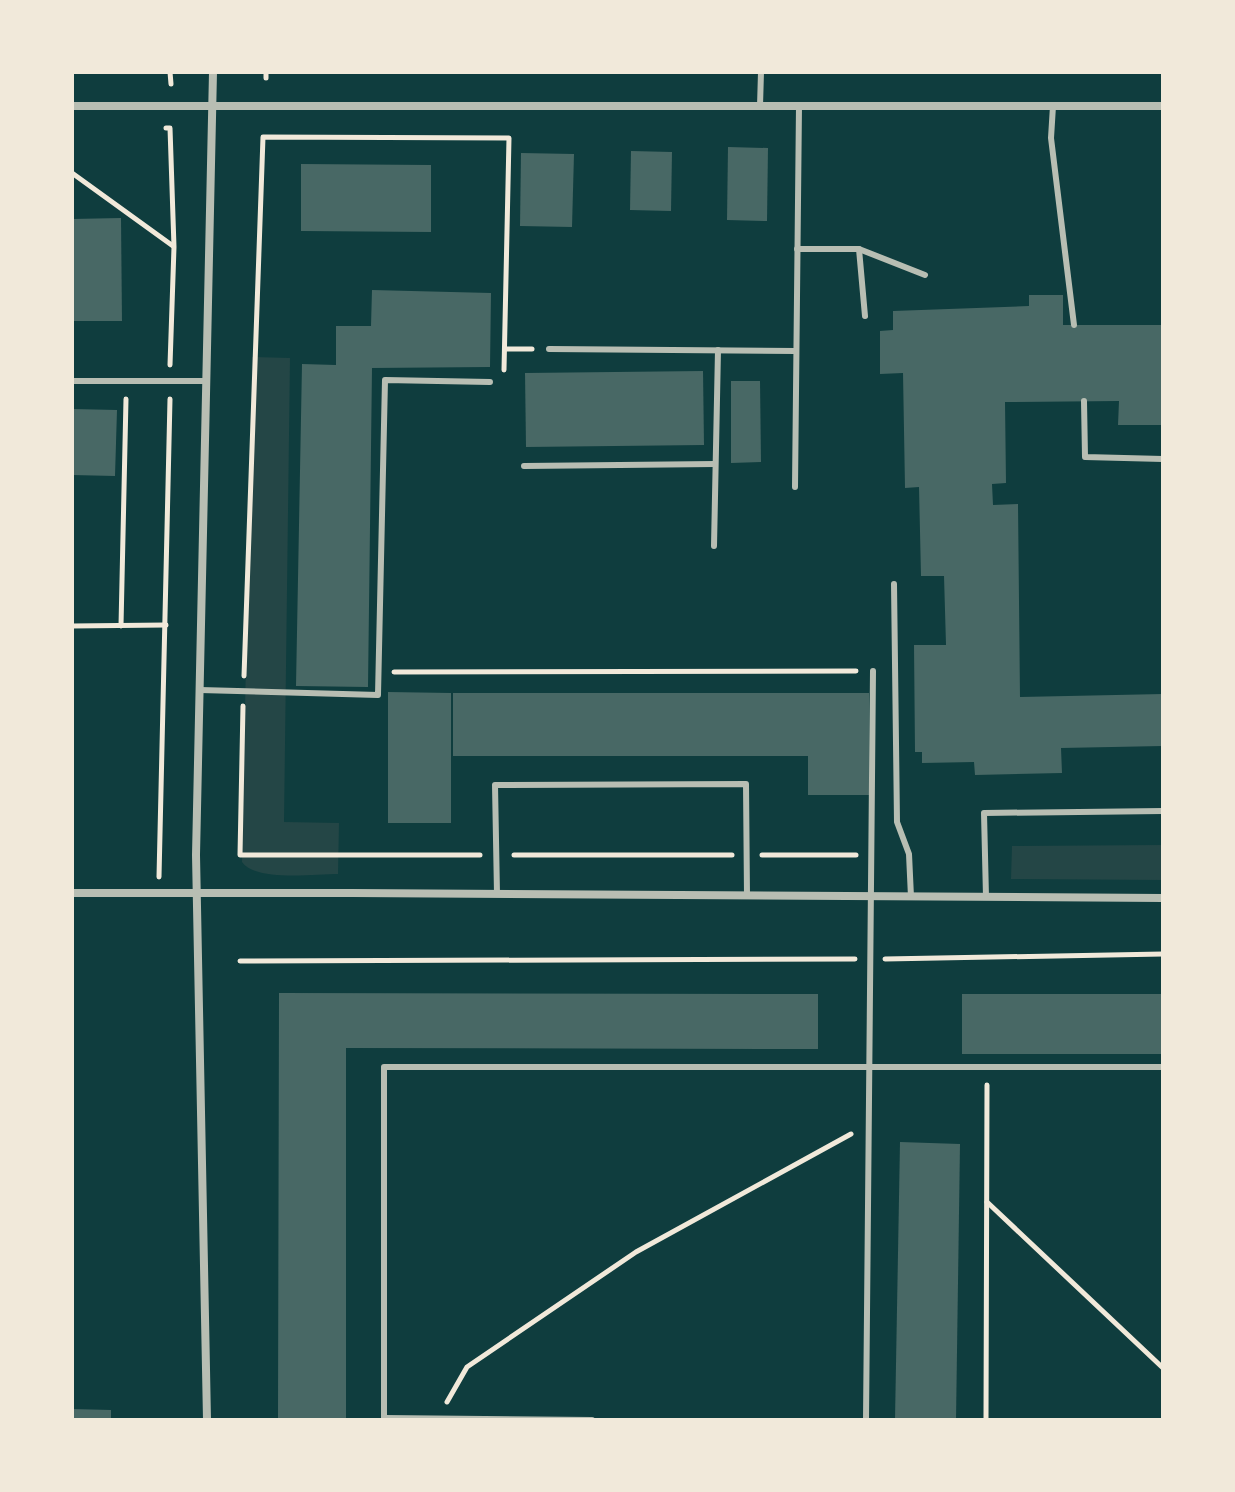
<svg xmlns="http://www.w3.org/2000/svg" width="1235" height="1492" font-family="Mulish,sans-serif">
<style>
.green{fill:#244646}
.building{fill:#486865}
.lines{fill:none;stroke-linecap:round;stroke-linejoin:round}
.path{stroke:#f1e9da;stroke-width:5}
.service{stroke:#b8beb3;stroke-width:6}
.minor{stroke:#b8beb3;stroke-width:8}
</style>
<rect width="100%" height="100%" fill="#0f3d3e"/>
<!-- green -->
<g class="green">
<path d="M252,357L290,358L284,822L339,823L338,874C314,874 256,882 242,862Z"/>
<path d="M1163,845V880L1011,879L1012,846Z"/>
</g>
<!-- building -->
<g class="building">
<path d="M728,147L768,148L767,221L727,220Z"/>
<path d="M631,151L672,152L671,211L630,210Z"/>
<path d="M521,153L574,154L572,227L520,226Z"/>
<path d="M301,164L431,165V232L301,231Z"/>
<path d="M121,218L122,321H72V219Z"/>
<path d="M372,290L491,293L490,367L372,368L368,687L296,686L302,364L336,365V326H371Z"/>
<path d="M1029,295H1063V325H1163V425H1118L1119,401L1005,402L1006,483L992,484L993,505L1018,504L1020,697L1163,694V746L1061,748L1062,773L975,775L974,762L922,763V752H915L914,645H946L944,576H921L919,487L905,488L903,373L880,374V331L893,330V311L1029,306Z"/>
<path d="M703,371L704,445L526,447L525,373Z"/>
<path d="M731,381H760L761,462L731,463Z"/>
<path d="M72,409L117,410L115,476L72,475Z"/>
<path d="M388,692L451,693V823H388Z"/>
<path d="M453,693H869V795H808V756H453Z"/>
<path d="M279,993L818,994V1049L346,1048V1420H278Z"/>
<rect x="962" y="994" width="201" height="60"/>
<path d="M900,1142L960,1144L956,1420H895Z"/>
<path d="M72,1409L111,1410V1420H72Z"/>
</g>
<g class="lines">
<!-- path -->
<g class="path">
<path d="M170,72L171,84"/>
<path d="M266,78V72"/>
<path d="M166,128H170L174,247L170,365"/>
<path d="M72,173L173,246"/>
<path d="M505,349H532"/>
<path d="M72,626L166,625"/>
<path d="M121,626L126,399"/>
<path d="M394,672L856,671"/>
<path d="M244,676L263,137L509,138L504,370"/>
<path d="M243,706L240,855H480"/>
<path d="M514,855H732"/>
<path d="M762,855H856"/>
<path d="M159,877L170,399"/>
<path d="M885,959L1163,954"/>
<path d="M240,961L855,959"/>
<path d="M987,1202L1163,1368"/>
<path d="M447,1402L467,1367L636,1252L851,1134"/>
<path d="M986,1420L987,1085"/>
</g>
<!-- service -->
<g class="service">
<path d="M760,106L761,72"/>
<path d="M1053,106L1051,138L1074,325"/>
<path d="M797,249H859L865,316"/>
<path d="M859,249L925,275"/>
<path d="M549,349L796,351"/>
<path d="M72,381H207"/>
<path d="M1084,401L1085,457L1163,459"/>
<path d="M524,466L715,464"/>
<path d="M795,487L799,106"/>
<path d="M714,546L718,350"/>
<path d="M894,584L897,822L909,854L911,897"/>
<path d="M200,690L378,695L385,380L490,382"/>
<path d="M497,894L495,785L746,784L747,896"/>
<path d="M986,897L984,813L1163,811"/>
<path d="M384,1418L592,1420"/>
<path d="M384,1420V1067H1163"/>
<path d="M866,1420L873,671"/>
</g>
<!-- minor -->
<g class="minor">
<path d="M72,106H1163"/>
<path d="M72,893H353L1163,898"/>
<path d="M207,1420L196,855L213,72"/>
</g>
</g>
<!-- border -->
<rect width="1235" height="1492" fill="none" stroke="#f1e9da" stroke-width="148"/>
</svg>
